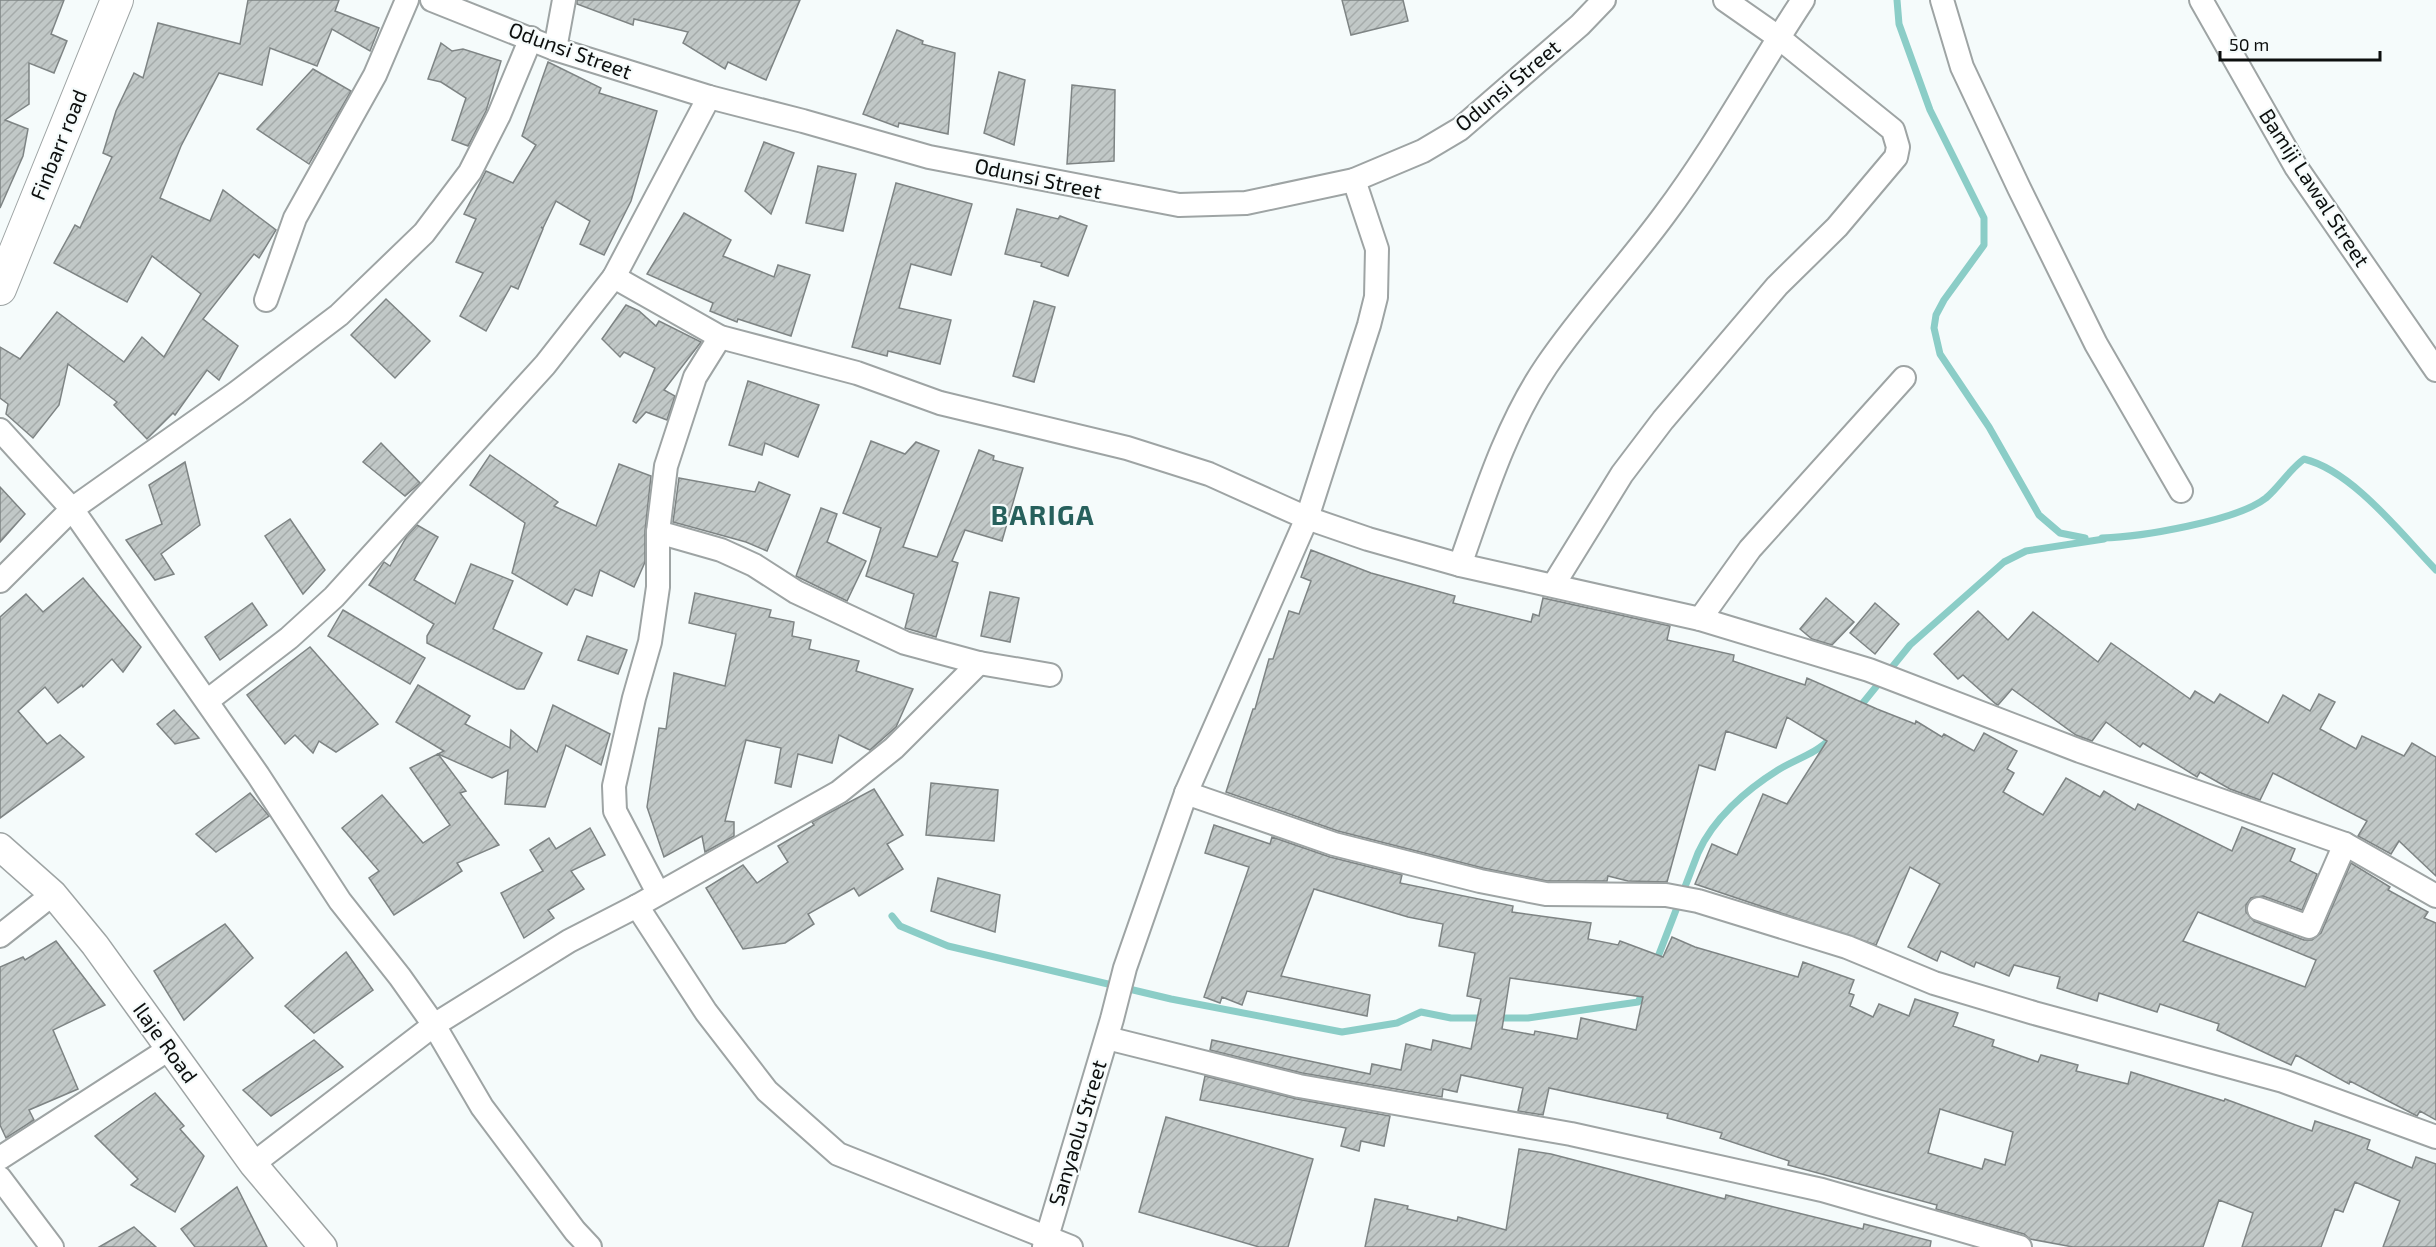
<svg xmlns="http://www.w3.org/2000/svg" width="2436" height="1247" font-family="'Exo 2',sans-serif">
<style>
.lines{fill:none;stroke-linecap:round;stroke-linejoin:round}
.stream{stroke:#8bcdc7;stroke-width:7}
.building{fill:url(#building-hatch);stroke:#7e8484;stroke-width:1.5;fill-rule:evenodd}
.minor-casing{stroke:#9ea4a4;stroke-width:26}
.tertiary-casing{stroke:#9ea4a4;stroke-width:30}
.secondary-casing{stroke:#9ea4a4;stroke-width:34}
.minor{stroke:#fff;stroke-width:22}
.tertiary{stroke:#fff;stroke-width:27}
.secondary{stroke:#fff;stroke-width:32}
.labels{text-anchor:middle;stroke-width:4.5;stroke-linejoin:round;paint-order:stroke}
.street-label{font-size:21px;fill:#0d0f0e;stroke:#f5fbfb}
.district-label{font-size:27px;font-weight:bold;letter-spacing:1.5px;fill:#26605c;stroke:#f5fbfb}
</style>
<defs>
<pattern id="building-hatch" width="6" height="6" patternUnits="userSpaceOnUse" patternTransform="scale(1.5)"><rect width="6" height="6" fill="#c1c8c7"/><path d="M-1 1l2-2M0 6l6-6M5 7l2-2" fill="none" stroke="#a5abaa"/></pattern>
</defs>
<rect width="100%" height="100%" fill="#f5fbfb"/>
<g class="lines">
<!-- stream -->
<g class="stream">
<path d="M1897,0L1899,24L1930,110L1984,218V245L1944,300L1936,315L1934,328L1940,354L1989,427L2039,515L2060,533L2085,538"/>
<path d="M2102,538C2140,537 2237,521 2266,498C2280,486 2289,470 2304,459C2353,471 2402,535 2436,570"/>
<path d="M1858,709L1910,645L2004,562L2026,551L2104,539"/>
<path d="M892,916L900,926L948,946L1171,999L1342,1032L1397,1023L1421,1012L1451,1018H1528L1638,1002L1645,989"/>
<path d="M1656,962L1698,853C1713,819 1746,790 1778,770C1794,760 1817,753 1830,739"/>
</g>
</g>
<!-- building -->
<g class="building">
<path d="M0,0H64L51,34L67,41L54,73L29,63V104L5,120L28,129L23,156L0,208Z"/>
<path d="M248,0H339L335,11L379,28L370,51L332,29L317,66L270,48L262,85L219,73L181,146L160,198L210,221L223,190L276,230L259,258L254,254L203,319L238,346L219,380L207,370L175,415L173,413L147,439L114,405L117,402L68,364L59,405L33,438L6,414L8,404L0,398V347L20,359L57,312L124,362L142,337L164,357L201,294L152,256L127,302L54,263L75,225L80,228L112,157L103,153L116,111L134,73L143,78L158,23L240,44Z"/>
<path d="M577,0H800L766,80L728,62L725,69L683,43L688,32L634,19L633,25L577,4Z"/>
<path d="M1342,0H1403L1408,21L1351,35Z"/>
<path d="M897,30L923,41L922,44L955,53L948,134L899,123L898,127L863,114Z"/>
<path d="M441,43L452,51L463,49L501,61L486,111L468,146L452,140L466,98L441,82L428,79Z"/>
<path d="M548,62L601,88L599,93L657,111L631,201L604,255L580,244L590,221L556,201L543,228L541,227L543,229L518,289L511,286L486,331L460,316L483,273L456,262L476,219L464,214L486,171L513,183L536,145L522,136Z"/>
<path d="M313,69L351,91L309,164L257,129Z"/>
<path d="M999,72L1025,80L1014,145L984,133Z"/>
<path d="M1072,85L1115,90L1114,161L1067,164Z"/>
<path d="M764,142L794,153L771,214L745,191Z"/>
<path d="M818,166L856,174L843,231L806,223Z"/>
<path d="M896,183L972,204L951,275L911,264L899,308L951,320L940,364L888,351L887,356L852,347Z"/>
<path d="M1017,209L1058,219L1060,216L1087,226L1068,276L1041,266L1042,263L1005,254Z"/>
<path d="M684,213L731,240L723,256L774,277L778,265L810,275L791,336L738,319L737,322L710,311L713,303L647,274Z"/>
<path d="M386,299L430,341L395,378L351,335Z"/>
<path d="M1034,301L1055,307L1034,382L1013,376Z"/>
<path d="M626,305L639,311L656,326L659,321L701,342L664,390L675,396L667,420L646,412L636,423L633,421L655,368L624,352L620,357L602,339Z"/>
<path d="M748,381L819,405L798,457L765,443L762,455L729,445Z"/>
<path d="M871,441L905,454L916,442L939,451L903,547L937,557L979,450L994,456L993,460L1023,468L1002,541L965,530L952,561L958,563L936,637L905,628L914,594L866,576L881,528L843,513Z"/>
<path d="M381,443L420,483L405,496L363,462Z"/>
<path d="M490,455L558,502L554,506L596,526L619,464L651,476L645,531V562L634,587L600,570L592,596L575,589L567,605L512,573L525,523L470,485Z"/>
<path d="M185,462L200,525L161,554L174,574L155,580L126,540L162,524L149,485Z"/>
<path d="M679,478L755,492L759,482L790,495L767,551L746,542L673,522Z"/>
<path d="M0,487L25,514L0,542Z"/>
<path d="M821,508L837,514L827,542L866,561L847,601L796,576Z"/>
<path d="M290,519L325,570L303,594L265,536Z"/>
<path d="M417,525L438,537L414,580L455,604L471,564L513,581L493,629L542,653L524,689H517L427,643V636L434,624L369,585L384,562L390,566L407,536Z"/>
<path d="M1311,550L1371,573L1455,596L1453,603L1531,622L1533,614L1539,616L1543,598L1670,626L1667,640L1734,655L1733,661L1805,685L1807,678L1877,709L1915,724L1916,721L1942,737L1944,734L1974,751L1984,733L2017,751L2007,769L2014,773L2003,792L2043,815L2066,778L2100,797L2104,791L2135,810L2138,804L2232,851L2242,827L2295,849L2290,861L2317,874L2302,910L2263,896L2251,898L2246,905V912L2254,921L2304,940H2312L2321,933L2351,863L2390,887L2388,890L2428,912L2424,918L2436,923V1120L2420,1111L2417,1116L2350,1081L2349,1084L2296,1055L2291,1065L2217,1030L2219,1024L2160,1004L2157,1012L2099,993L2097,1001L2057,988L2060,977L2014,965L2009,976L1976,962L1974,967L1941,951L1937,961L1908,947L1940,884L1910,867L1876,945L1695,884L1712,844L1737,855L1763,794L1787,804L1827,741L1787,717L1776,748L1726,731L1715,770L1699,765L1667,882L1628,881L1608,876L1607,881H1547L1483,868L1338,831L1226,792L1253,709H1255L1269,659H1273L1289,611L1299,614L1311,581L1301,577ZM2198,912L2316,960L2305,987L2183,941Z"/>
<path d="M83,578L141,647L123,672L112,659L83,687L82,685L58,703L45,687L18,711L47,744L60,735L84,757L0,818V617L26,594L43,612Z"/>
<path d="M990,592L1019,598L1010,642L981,636Z"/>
<path d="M695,593L771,610L769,617L794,622L792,636L811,640L809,649L859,661L856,671L913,689L896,727L870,750L839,735L832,763L798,754L791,787L775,783L781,748L746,740L725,821L734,822V836L705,852L702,836L664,857L647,807L659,728L666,729L674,673L725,686L736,634L689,623Z"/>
<path d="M1826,598L1854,622L1832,645L1812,639L1800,629Z"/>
<path d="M252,603L267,625L220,660L205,637Z"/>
<path d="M1875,603L1899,624L1875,654L1850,633Z"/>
<path d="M343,610L425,658L410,684L328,636Z"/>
<path d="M1978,611L2008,640L2033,612L2098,662L2111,643L2190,699L2195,691L2214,703L2220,694L2268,723L2283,695L2310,711L2319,694L2335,702L2320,729L2356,749L2362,736L2404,756L2412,743L2436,757V876L2399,841L2391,854L2358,836L2367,821L2273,773L2260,800L2230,789L2200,772L2197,777L2143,743L2140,747L2106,722L2092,741L2076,735L2012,689L1998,705L1996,704L1963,675L1958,679L1934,654Z"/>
<path d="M587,636L627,650L618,674L578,660Z"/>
<path d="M310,647L378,724L336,752L319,741L313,753L295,735L285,744L247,695Z"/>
<path d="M418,685L470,716L465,724L510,748L511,730L537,752L553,705L610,734L601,765L566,745L545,807L505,804L508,770L492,778L438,754L444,751L396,722Z"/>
<path d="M174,710L199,738L175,744L157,724Z"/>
<path d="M438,754L466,791L460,793L499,845L457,863L462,871L394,915L369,878L379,871L342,828L382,795L423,843L450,825L410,768Z"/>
<path d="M931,783L998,790L994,841L926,835Z"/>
<path d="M874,789L903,835L887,844L903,869L859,896L854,888L808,914L814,924L785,943L743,949L706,888L743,865L757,883L788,862L778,846L814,825L812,822Z"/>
<path d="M250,793L269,816L216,852L196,834Z"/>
<path d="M1214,825L1270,844L1272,837L1330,857L1402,875L1400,883L1513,906L1512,912L1591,923L1588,939L1618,945L1620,941L1663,957L1672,937L1695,947L1798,977L1803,962L1854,980L1849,993L1854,995L1850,1006L1873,1017L1879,1004L1909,1016L1915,999L1958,1013L1953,1026L1994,1040L1992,1046L2038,1062L2041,1055L2078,1065L2076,1071L2128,1084L2131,1072L2224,1101L2225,1099L2312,1131L2315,1121L2348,1132L2370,1140L2367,1149L2412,1168L2416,1157L2436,1164V1247H2383L2400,1201L2355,1182L2343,1212L2335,1209L2321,1247H2242L2253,1213L2219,1200L2203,1247H2073L2030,1239L2024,1234L1936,1209L1937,1205L1788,1165L1789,1161L1720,1138L1722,1133L1667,1118L1668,1114L1549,1088L1543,1115L1518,1111L1523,1088L1461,1075L1457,1092L1443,1089L1442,1097L1302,1073L1210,1050L1212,1040L1370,1074L1372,1064L1401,1070L1406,1044L1431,1050L1433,1040L1471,1049L1481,999L1467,996L1475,953L1439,946L1443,924L1408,917L1314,889L1281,976L1370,995L1367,1016L1247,991L1242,1005L1222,997L1220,1003L1204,997L1249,867L1205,853ZM1510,978L1643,997L1636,1030L1581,1018L1577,1039L1535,1031L1534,1035L1502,1029ZM1940,1109L2013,1132L2005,1165L1985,1159L1982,1169L1928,1153Z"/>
<path d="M590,828L605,855L571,871L584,889L548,910L554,918L524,938L501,893L543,871L530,850L549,838L556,849Z"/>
<path d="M938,878L1000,895L995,932L931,911Z"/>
<path d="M225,924L253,958L184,1020L154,971Z"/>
<path d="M56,941L105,1005L53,1030L78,1089L29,1110L34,1120L6,1138L0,1125V967L23,957L25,960Z"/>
<path d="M346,952L373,990L314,1033L285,1006Z"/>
<path d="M314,1040L343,1067L271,1116L243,1090Z"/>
<path d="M1205,1076L1297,1099L1390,1116L1384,1146L1361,1141L1359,1151L1341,1146L1346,1128L1200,1100Z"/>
<path d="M155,1093L184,1126L180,1129L204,1156L175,1212L131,1185L138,1179L95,1136Z"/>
<path d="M1166,1117L1313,1159L1288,1247H1259L1139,1212Z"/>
<path d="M1519,1149L1551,1154L1725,1199L1726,1195L1863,1229L1864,1224L1931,1241L1930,1247H1365L1375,1199L1408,1206L1407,1209L1457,1221L1458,1217L1506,1230Z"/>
<path d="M237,1187L267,1247H195L181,1229Z"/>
<path d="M134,1227L156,1247H99Z"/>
</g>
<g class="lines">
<!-- minor casing -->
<g class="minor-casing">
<g id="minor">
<path d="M432,0L555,49L709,97L803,121L929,157L1179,205L1246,203L1354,180L1423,151L1460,129L1580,25L1604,0"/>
<path d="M1942,0L1962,67L2019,188L2096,344L2181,491"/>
<path d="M2201,0L2296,167L2436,370"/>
<path d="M555,49L564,0"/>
<path d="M614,277L720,337L857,373L940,403L1127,448L1209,474L1307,518L1368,539L1460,565L1700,619L1869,670L2080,751L2345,844L2436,896"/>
<path d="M266,300L295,218L375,75L407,0"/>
<path d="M0,430L72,509L258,775L340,901L400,977L434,1025L482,1107L575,1231L590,1247"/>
<path d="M658,532L721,550L754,565L796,592L905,643L979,663L1050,675"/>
<path d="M1460,565C1484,497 1506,425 1547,365C1583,312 1627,266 1665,214C1716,146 1756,71 1803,0"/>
<path d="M0,581L72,509L236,393L339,315L424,233L470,172L499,115L531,38"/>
<path d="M1554,584L1622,474L1663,420L1777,286L1837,227L1896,157L1898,147L1893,130L1778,37L1725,0"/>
<path d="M1700,619L1750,549L1904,378"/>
<path d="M207,701L289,638L334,597L545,365L614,277L709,97"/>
<path d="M1186,793L1334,844L1480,881L1546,894L1666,895L1698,901L1847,947L1934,983L2034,1013L2283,1081L2436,1137"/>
<path d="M658,893L615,811L614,786L634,698L650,642L658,587V532L666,466L695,377L720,337"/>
<path d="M637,906L706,1012L767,1091L838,1154L1071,1247"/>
<path d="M2259,909L2309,927L2345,844"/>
<path d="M0,936L53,894"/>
<path d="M1107,1038L1299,1086L1571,1134L1822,1190L2020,1247"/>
<path d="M0,1158L169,1049"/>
<path d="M253,1164L434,1025L569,941L637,906L839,792L894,748L979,663"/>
<path d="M0,1178L52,1247"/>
<path d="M1044,1247L1112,1019L1125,968L1186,793L1307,518L1369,325L1376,297L1377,249L1354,180"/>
</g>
</g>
<!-- tertiary casing -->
<g class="tertiary-casing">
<path id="tertiary" d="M0,847L53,894L95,945L253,1164L323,1247"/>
</g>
<!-- secondary casing -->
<g class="secondary-casing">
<path id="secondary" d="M0,289L117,0"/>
</g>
<!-- minor -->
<use href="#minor" class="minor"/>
<!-- tertiary -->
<use href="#tertiary" class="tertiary"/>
<!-- secondary -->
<use href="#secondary" class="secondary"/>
</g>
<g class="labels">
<!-- street labels -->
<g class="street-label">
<text transform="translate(570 51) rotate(20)" y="7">Odunsi Street</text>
<text transform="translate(1508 86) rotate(-40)" y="7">Odunsi Street</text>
<text transform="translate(59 145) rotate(-68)" y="7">Finbarr road</text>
<text transform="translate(1038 179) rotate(12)" y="7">Odunsi Street</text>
<text transform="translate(2314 188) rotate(57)" y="7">Bamiji Lawal Street</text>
<text transform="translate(165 1043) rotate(54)" y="7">Ilaje Road</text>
<text transform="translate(1078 1133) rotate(-73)" y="7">Sanyaolu Street</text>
</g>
<!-- district labels -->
<g class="district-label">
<text x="1043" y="525">BARIGA</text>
</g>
</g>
<!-- scale -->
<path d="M2220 51v9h160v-9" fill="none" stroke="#0d0f0e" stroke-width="3"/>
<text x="2229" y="51" font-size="18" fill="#0d0f0e" stroke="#f5fbfb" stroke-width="4.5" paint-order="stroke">50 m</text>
</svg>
